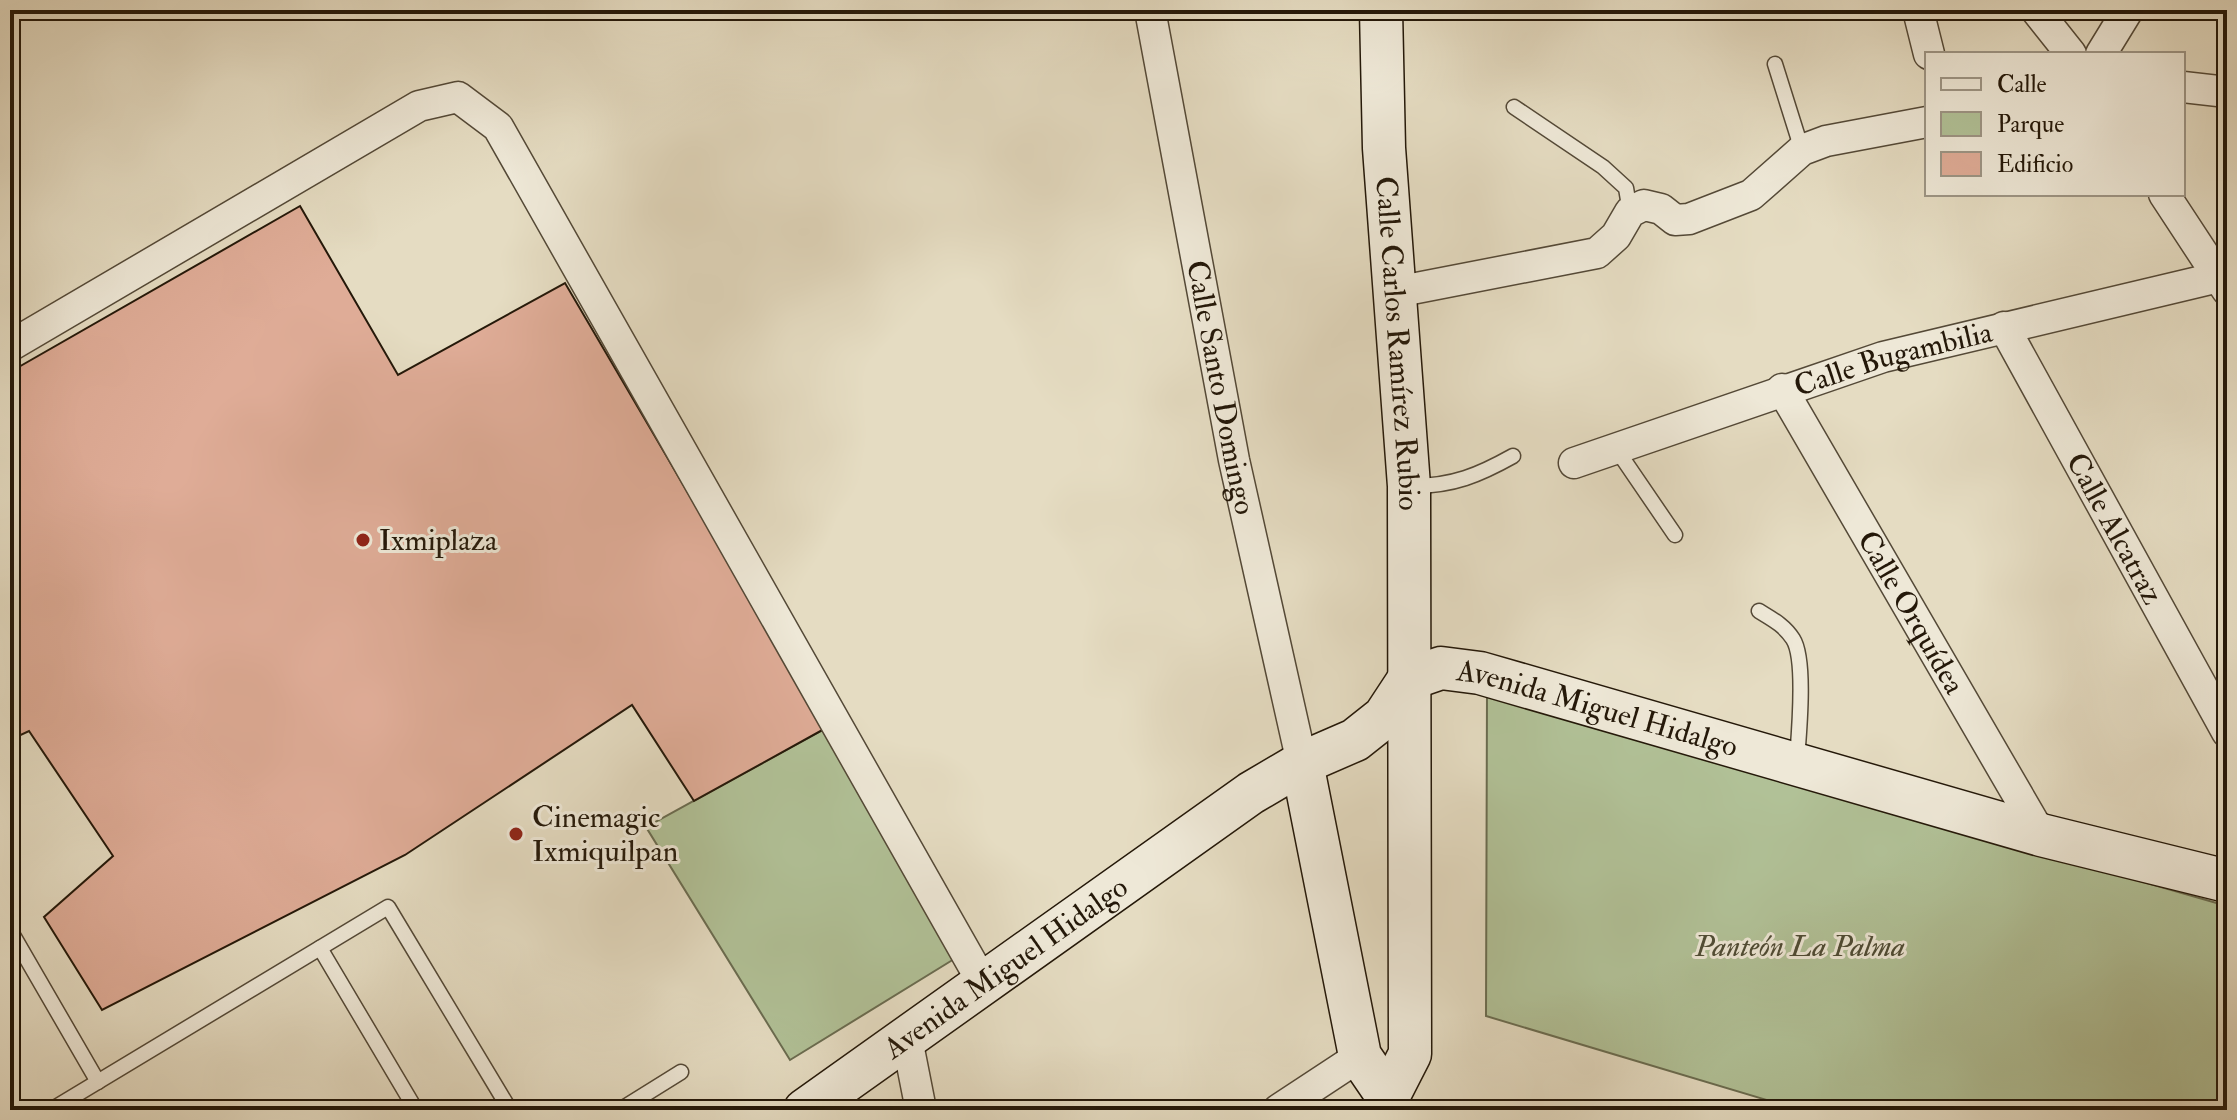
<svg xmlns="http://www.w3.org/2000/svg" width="2237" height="1120" font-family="'IM FELL Double Pica',serif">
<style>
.green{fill:#b1c197;stroke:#6a6c50;stroke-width:2}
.building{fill:#dfac97;stroke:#241809;stroke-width:2}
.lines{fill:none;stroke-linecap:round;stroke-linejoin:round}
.lane-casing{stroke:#544937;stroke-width:17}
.street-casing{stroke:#544937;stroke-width:33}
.secondary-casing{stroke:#241809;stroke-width:45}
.lane{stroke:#eee8d7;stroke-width:14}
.street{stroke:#eee8d7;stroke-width:30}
.secondary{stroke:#eee8d7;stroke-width:42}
.poi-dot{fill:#8f2418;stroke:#eee8d7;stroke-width:3}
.labels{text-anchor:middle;stroke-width:6;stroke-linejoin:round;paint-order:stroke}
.street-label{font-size:30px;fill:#241809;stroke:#eee8d7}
.poi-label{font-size:30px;fill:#241809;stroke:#eee8d7;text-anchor:start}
.park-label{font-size:30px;font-style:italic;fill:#4e4b34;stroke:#eee8d7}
</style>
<rect width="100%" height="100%" fill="#e5dcc2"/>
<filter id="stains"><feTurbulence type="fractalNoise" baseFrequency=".0025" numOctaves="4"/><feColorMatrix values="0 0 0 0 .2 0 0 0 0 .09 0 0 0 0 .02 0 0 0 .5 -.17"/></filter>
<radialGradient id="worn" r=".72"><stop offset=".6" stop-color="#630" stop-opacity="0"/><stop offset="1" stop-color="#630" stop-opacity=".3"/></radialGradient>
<!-- green -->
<g class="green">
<path d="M1487,693L2227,906V1110H1800L1486,1016Z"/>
<path d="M826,728L959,956L790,1060L646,827Z"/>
</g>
<!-- building -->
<path class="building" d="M300,206L398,375L565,283L826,728L694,801L632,705L405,855L102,1010L44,917L113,856L29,731L10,740V372Z"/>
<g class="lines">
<!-- lane casing -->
<g class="lane-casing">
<g id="lane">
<path d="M1775,64L1802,150"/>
<path d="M1514,107L1603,167L1626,188L1630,212"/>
<path d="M1617,450L1675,535"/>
<path d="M1413,486C1453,486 1479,475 1513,456"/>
<path d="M1759,611C1772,619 1784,625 1793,639C1806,659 1799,733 1797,759"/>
<path d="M10,930L98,1082"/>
<path d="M320,948L416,1110"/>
<path d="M51,1110L388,907L510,1110"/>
<path d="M620,1110L681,1072"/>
</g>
</g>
<!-- street casing -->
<g class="street-casing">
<g id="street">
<path id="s1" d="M1150,10L1234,460L1302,763"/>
<path d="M1918,10L1929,54"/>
<path d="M2036,10L2071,54"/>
<path d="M2101,54L2128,10"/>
<path d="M2183,87L2227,92"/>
<path d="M2164,194L2227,290"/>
<path d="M1396,292L1597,253L1616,236L1630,212L1644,205L1661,209L1675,220L1689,219L1751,195L1802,150L1826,141L1927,122"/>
<path id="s2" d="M2004,327L2227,732"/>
<path d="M10,346L419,106L458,97L498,127L983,983"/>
<path id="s3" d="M1782,389L2041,835"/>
<path id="s4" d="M1574,463L1883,357L2219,277"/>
<path d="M907,1039L921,1110"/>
<path d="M1278,1110L1360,1056"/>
</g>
</g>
<!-- secondary casing -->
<g class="secondary-casing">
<g id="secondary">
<path id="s5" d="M1381,10L1384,148L1409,486L1410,1054L1388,1097"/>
<path d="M1302,763L1360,1056L1388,1097L1390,1110"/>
<path id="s6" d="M805,1110L1251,793L1302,763L1355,740L1384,717L1409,679L1441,668L1480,673L2041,835L2227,881"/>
</g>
</g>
<!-- lane -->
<use href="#lane" class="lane"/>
<!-- street -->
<use href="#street" class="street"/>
<!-- secondary -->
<use href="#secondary" class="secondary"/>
</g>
<!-- markers -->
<g class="poi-dot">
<circle cx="363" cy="540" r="8"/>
<circle cx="516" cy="834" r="8"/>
</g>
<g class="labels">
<!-- street labels -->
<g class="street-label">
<text dy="10" stroke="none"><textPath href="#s5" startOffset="334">Calle Carlos Ramírez Rubio</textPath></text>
<text dy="10" stroke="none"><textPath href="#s4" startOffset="336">Calle Bugambilia</textPath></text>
<text dy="10" stroke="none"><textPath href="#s1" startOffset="384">Calle Santo Domingo</textPath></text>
<text dy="10" stroke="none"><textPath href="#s2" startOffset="230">Calle Alcatraz</textPath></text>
<text dy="10" stroke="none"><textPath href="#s3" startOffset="258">Calle Orquídea</textPath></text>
<text dy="10" stroke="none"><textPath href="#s6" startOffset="942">Avenida Miguel Hidalgo</textPath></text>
<text dy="10" stroke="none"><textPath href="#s6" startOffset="246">Avenida Miguel Hidalgo</textPath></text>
</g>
<!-- poi labels -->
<g class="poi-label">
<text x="379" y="550">Ixmiplaza</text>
<text x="532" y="827">Cinemagic<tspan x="532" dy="34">Ixmiquilpan</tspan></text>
</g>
<!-- park labels -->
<g class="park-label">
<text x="1800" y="956">Panteón La Palma</text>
</g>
</g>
<!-- margin -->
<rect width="2237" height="1120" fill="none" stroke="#e5dcc2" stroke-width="40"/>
<rect x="12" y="12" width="2213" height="1096" fill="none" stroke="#241809" stroke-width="4"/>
<rect x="20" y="20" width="2197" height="1080" fill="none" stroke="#241809" stroke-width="2"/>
<!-- legend -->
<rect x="1925" y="52" width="260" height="144" fill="#eee8d7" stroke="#9d9585" stroke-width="2"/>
<rect x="1941" y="78" width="40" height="12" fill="#eee8d7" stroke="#9d9585" stroke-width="2"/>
<text x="1997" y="92" font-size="24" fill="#241809">Calle</text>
<rect x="1941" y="112" width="40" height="24" fill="#b1c197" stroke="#9d9585" stroke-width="2"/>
<text x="1997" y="132" font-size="24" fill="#241809">Parque</text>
<rect x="1941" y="152" width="40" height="24" fill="#dfac97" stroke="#9d9585" stroke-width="2"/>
<text x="1997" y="172" font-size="24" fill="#241809">Edificio</text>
<rect width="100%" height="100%" filter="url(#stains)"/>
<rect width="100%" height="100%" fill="url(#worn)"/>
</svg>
